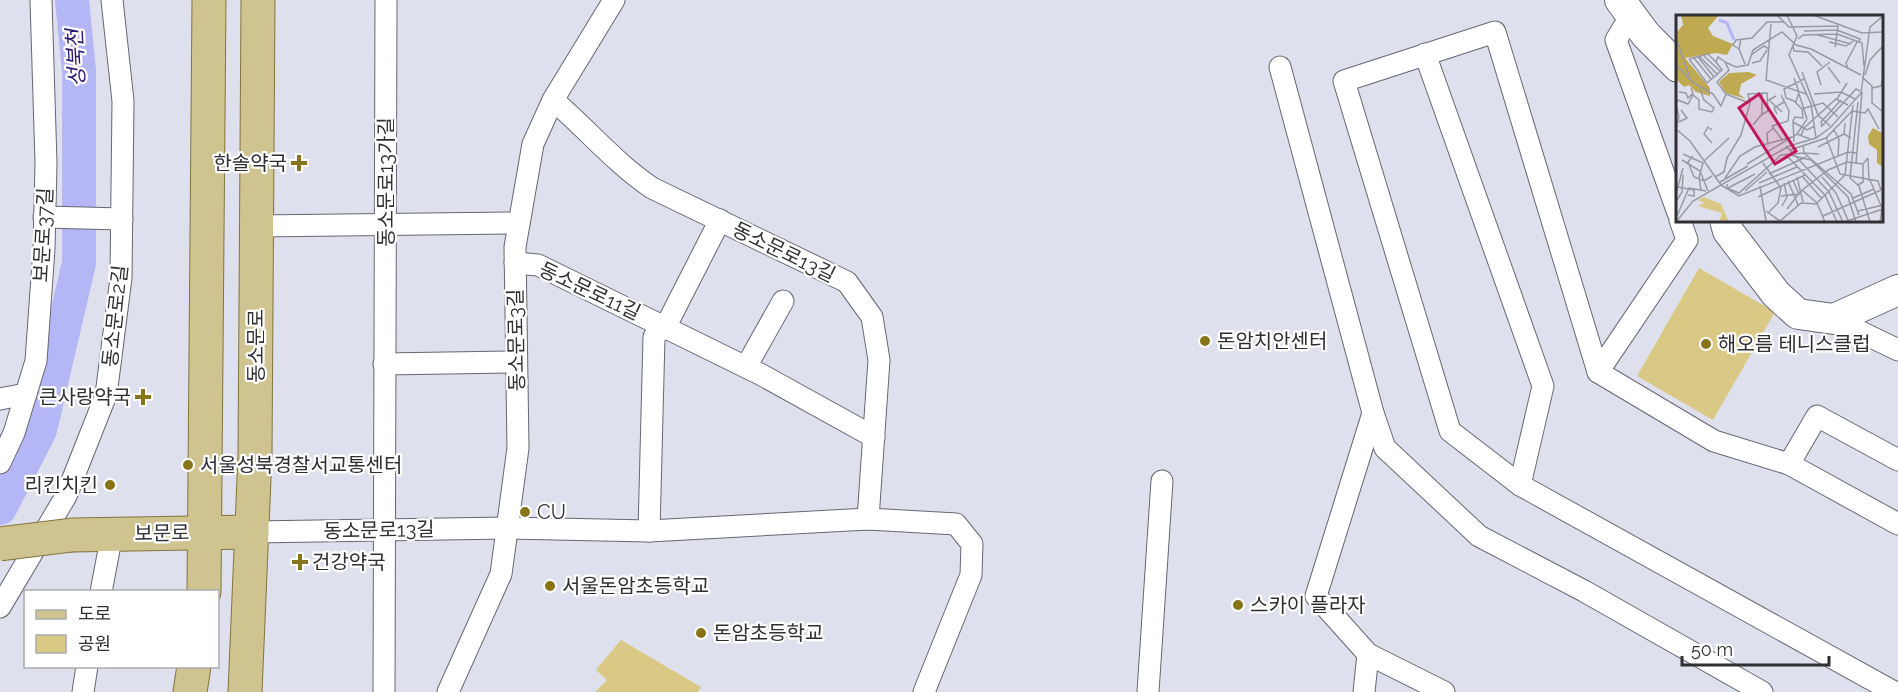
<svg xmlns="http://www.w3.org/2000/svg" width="1898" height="692" font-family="Raleway,'Noto Sans KR',sans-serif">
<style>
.green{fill:#d9c984}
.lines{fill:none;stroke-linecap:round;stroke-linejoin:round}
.river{stroke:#b4b6f5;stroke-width:34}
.street-casing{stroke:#676773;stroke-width:23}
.secondary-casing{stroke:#676773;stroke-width:32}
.primary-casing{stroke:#82753e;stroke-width:35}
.street{stroke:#fff;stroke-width:21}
.secondary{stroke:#fff;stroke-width:30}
.primary{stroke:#cfc38f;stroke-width:33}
.primary-bridge-casing{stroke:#82753e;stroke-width:35;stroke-linecap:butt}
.primary-bridge{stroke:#cfc38f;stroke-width:33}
.poi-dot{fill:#897519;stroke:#fff;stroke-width:2}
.labels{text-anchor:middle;stroke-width:4.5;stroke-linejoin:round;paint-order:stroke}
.poi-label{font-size:20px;fill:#2f2f34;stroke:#fff;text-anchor:start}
.street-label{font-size:20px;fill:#2f2f34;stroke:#fff}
.water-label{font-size:21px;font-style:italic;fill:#2b1972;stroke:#fff}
.inset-river{fill:none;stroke:#b4b6f5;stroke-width:3}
.inset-road{fill:none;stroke:#9999a3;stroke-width:1.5}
.view{fill:#c2185b;fill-opacity:0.15;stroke:#c2185b;stroke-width:3}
.inset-edge{fill:none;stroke:#2f2f34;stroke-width:3}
</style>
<rect width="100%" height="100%" fill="#dfe0ed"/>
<!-- green -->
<g class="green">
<path d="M1699,268L1775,312L1713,420L1637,376Z"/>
<path d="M621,640L701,687L698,692H595L607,680L596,670Z"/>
</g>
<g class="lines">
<!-- river -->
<path class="river" d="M0,508L40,430L79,263V71L72,0"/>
<!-- street casing -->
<g class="street-casing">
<g id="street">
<path d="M1631,15L1616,40L1678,213"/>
<path d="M1425,54L1543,386L1520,485"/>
<path d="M1280,67L1373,413L1385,448L1479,536L1584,591L1762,692"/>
<path d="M553,100C587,129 615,163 652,188L847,282L872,317L879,360L868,519"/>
<path d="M44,217L122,219"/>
<path d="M1680,220L1687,240L1598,372L1714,441L1789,464"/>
<path d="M257,226L519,223"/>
<path d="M515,263L538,265L760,374L874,437"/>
<path d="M1834,319L1898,350"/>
<path d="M384,364L516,362"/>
<path d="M746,367L783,301"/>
<path d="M1598,372L1495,32L1344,81L1450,431L1520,485L1894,692"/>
<path d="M0,399L26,394"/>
<path d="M1373,413L1316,596L1368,654L1444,692"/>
<path d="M1898,460L1817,416L1789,464L1898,524"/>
<path d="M0,463L14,433L36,361L44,249L46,163L41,0"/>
<path d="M649,531L654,337L670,318L720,220"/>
<path d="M252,532L507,528L649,531L868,519L956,524L972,544L971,575L924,692"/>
<path d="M101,592L112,534"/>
<path d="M0,607L66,496L106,395L121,278L123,101L112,0"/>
<path d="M83,692L87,666"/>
<path d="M384,692L386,0"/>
<path d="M448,692L501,574L518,448L515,247L533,144L553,100L614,0"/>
<path d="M1148,692L1162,481"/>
<path d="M1364,692L1368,654"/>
</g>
</g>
<!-- secondary casing -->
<g class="secondary-casing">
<g id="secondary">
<path d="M1620,0L1646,35L1678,67"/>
<path d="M1725,220L1728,231L1776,294L1798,314L1834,319L1898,290"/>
</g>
</g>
<!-- primary casing -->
<g class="primary-casing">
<g id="primary">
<path d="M72,535L252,532"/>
<path d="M204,592L209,0"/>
<path d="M190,692L194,666"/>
<path d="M245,692L255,455L258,0"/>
</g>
</g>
<!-- street -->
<use href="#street" class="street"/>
<!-- secondary -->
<use href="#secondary" class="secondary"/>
<!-- primary -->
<use href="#primary" class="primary"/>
<!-- primary-bridge casing -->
<g class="primary-bridge-casing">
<path id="primary-bridge" d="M0,544L72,535"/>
</g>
<!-- primary-bridge -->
<use href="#primary-bridge" class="primary-bridge"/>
</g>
<!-- markers -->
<g class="poi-dot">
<path d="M296 154h6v6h6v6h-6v6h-6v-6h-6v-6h6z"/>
<circle cx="1205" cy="341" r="6"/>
<circle cx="1706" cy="344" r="6"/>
<path d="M140 388h6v6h6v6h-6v6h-6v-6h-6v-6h6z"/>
<circle cx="188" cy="465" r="6"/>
<circle cx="110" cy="485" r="6"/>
<circle cx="525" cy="512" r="6"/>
<path d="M297 553h6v6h6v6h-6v6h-6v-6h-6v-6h6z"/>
<circle cx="550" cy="586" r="6"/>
<circle cx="1238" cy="605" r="6"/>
<circle cx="701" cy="633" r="6"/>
</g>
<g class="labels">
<!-- poi labels -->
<g class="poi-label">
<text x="287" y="170" text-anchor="end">한솔약국</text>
<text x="1217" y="348">돈암치안센터</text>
<text x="1718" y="351">해오름 테니스클럽</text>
<text x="131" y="404" text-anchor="end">큰사랑약국</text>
<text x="200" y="472">서울성북경찰서교통센터</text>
<text x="98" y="492" text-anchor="end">리킨치킨</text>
<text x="537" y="519">CU</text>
<text x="312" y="569">건강약국</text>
<text x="562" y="593">서울돈암초등학교</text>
<text x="1250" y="612">스카이 플라자</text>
<text x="713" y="640">돈암초등학교</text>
</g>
<!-- street labels -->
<g class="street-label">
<text transform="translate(386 182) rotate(-90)" y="7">동소문로13가길</text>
<text transform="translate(43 235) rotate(-87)" y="7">보문로37길</text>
<text transform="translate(784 252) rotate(26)" y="7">동소문로13길</text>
<text transform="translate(590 291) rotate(25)" y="7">동소문로11길</text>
<text transform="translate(115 316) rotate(-84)" y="7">동소문로2길</text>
<text transform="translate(516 340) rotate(-91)" y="7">동소문로3길</text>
<text transform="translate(256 346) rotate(-90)" y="7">동소문로</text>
<text transform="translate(379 530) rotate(-1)" y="7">동소문로13길</text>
<text transform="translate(162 533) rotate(-1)" y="7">보문로</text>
</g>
<!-- water labels -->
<g class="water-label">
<text transform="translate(76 58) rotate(-93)" y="7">성북천</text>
</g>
</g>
<!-- overview -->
<g transform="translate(1676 15)">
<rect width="207" height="207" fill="#dfe0ed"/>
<path d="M28,182L45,189L53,207H43L46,198L22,191L28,188L22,185Z" fill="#d9c984"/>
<path d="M5,0H43L32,13L37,21L57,29L51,40L40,38L9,43L34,73V81L20,77L13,70L8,72L0,64V18L7,10ZM73,57L81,60L65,69L63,79L70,84L50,78L43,67L53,58ZM207,111L206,139L207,152L201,148V135L193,129L192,121L197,113L206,118Z" fill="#bfaa51"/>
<path class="inset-river" d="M43,5L51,8L58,25"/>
<path class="inset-road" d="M101,0L113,12L162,11L159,32M111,0L121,21L113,40L135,89L140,123M137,0L186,18L207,17M95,9L90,65L130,79M128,16L161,15L184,24L183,27M142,20L175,29M0,23L15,66L37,79L45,91L50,79L41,67L53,55L49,47L60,52L72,50L77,35L106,17L120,30L135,34L185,60M65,24L63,34L69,49M122,24L127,20L161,19L186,28L188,51M153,27L170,31L179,25M117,30L118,36L132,37L146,51M63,34L57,30L60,25L76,23L91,7H108M75,40L88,31L93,34M28,41L45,57M22,42L38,62M24,42L42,60M18,43L35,64M13,44L31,68L46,55L40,47M13,44L32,39L40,47L42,42L49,47M76,48L84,46L91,35M0,49L13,64M152,52L164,68M172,54L170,48L181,27M126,57L142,100L154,111M189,60L194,45L207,31M186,62L196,71V88L207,97M118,63L123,77L120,87M145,70L141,57L154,47M196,73L205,71L207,61M3,77L10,78L12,83L17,78L15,73M50,79L73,88M123,79L131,104M138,79L165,77L179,84M105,80L113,96L112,106L96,111L107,126M100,81L93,85L106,97M161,84L171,68M182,87L174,163L183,171L194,207M74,88L72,79L91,78L92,96L85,100M0,89L2,85L12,89L17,80L23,85V94L36,97L38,93L28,85L24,74M0,90L3,102L0,113M125,94L147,88L162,102M101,99L98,93L108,87M3,107L11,103L5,95M117,107L131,115L139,111M169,108L168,119L175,123M77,110L86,99V78M146,111L180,74L184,76M146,112L145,107L165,85M0,114L14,126L45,170M158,115L163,124L162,141M121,119L131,104M125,121L128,113L160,84L172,90M150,122L164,159M118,127L117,106L119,102L127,103L126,94L118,86L110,83L108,74L128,64M36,128L28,119L32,112L36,115M127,130L128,138L143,139M92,131L91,118L98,113M110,131L153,177L167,207M142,132L168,119M114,135L150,123L176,96L189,98L192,94L203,114M7,139L27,148L23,162L25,175M17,141L12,147L18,162L28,166L36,161M111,141L149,180L161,207M192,143L193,166M6,145L24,156L32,176M28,146L53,123M87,148L105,173L102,188L92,198M180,148L186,77M71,149L121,119L134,124M98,149L114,140L135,145L172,182L180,207M93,159L130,142M164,159L202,166L205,175M126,161L146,184M39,162L48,157L51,143L65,120L74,88M121,162L127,187M146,162L160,178L172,205M49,163L64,141L79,132L116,122M194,165L206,193L204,207M112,166L122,190M44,167L72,151M83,168L121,152M51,169V173L63,178L105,140L128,138L175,179L183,200M45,170L63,181L172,137L181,138M182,170L187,167V149M84,171L90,206M2,172L18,175V181L12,180M52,173L79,159M126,175L141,188L149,207M69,176L91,157M0,179L7,153M105,181L123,179L117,165M82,182L129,160M177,183L198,174M1,185L6,177L7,160M106,191L111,182L108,168M111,194L125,176L152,155L171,147L187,149L192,143M90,196L104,206L125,188L140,189L169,160L177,90M182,196L207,190M1,201L13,173L30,176M147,201L205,175M0,207L17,186L113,131L140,123L155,112L185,78L194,12L207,1M168,207L207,194"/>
<path class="view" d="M83,79L120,136L99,149L63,93Z"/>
<rect width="207" height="207" class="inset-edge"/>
</g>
<!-- legend -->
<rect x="24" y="590" width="195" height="78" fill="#ffffff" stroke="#acacae" stroke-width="1.5"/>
<rect x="36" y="610" width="30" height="9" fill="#cfc38f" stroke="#acacae" stroke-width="1.5"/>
<text x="78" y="620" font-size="18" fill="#2f2f34">도로</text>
<rect x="36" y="635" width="30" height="18" fill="#d9c984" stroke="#acacae" stroke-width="1.5"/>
<text x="78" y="650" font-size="18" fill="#2f2f34">공원</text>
<!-- scale -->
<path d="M1682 656v9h147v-9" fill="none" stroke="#2f2f34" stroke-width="3"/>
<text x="1691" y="656" font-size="18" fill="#2f2f34" stroke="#ffffff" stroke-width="4.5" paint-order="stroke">50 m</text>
</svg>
